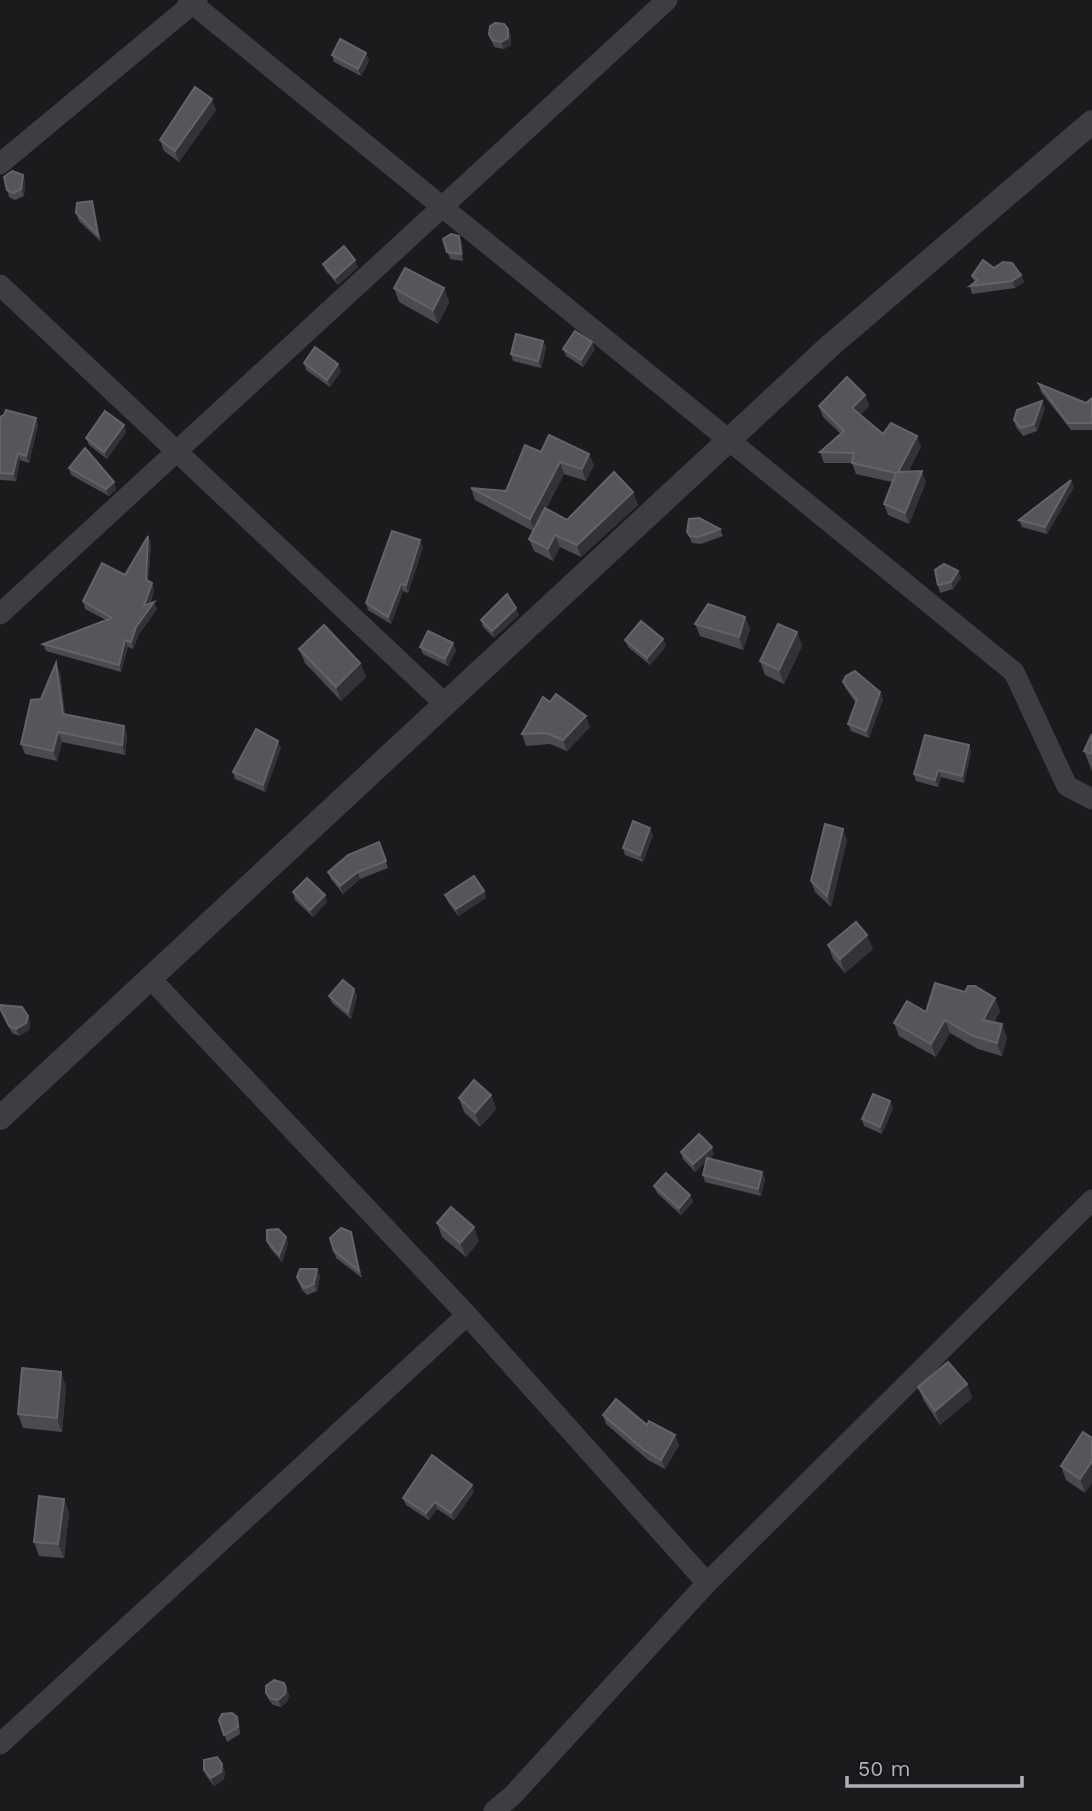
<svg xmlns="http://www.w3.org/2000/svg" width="1092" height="1811" font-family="'Work Sans',sans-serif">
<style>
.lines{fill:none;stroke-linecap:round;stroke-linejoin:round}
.minor{stroke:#3d3e44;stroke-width:21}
.tertiary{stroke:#3d3e44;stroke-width:24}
.wall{fill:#494b4f}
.shaded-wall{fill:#323336}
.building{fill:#54565b;stroke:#62646a;stroke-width:2}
</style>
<rect width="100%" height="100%" fill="#1b1b1d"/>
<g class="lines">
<!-- minor -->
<g class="minor">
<path d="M188,0L1014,672L1067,786L1092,799"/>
<path d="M0,164L197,0"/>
<path d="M0,285L445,704"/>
<path d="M0,614L667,0"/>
<path d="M150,978L467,1315L707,1583"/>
<path d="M0,1744L467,1315"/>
<path d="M494,1811L513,1795L707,1583L1092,1200"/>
</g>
<!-- tertiary -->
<path class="tertiary" d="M0,1118L831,345L1092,122"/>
</g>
<!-- wall -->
<g class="wall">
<path d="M489,34L511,36V45L504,49L494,47Z"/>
<path d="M366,53L369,61L361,76L334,62L332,55Z"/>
<path d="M216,110L179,162L164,151L160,140Z"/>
<path d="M23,175L25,182L24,196L15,200L9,197L7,190Z"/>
<path d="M94,208L101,242L79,221L76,213Z"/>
<path d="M443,239L462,243L463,261L450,259Z"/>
<path d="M323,264L358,267L338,285L326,271Z"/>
<path d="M994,268L1021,275L1024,282L1015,288L972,294L970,286L975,283L972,276Z"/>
<path d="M394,288H444L449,302L438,324L399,302Z"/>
<path d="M543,341L546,348L541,368L513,361L511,354Z"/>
<path d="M563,349H595L583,367L566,356Z"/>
<path d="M304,363L341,371L330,387L306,370Z"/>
<path d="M1039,384L1086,403L1092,398V430H1071L1041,392Z"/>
<path d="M865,395L869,406L860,415L883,434L921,447L908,472L926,482L909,524L888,515L884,504L892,482L856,474L852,463H824L820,452L841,434L823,417L819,406Z"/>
<path d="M1045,408L1037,431L1023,436L1016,427L1014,420Z"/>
<path d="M0,417L38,425L29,463L20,460L16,481L0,480Z"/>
<path d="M124,425L126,432L107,459L89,445L86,438Z"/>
<path d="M541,452L594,465L586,481L564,474L546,509L567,520L633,492L638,505L581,557L560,547L553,561L534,551L529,539L533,531L475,500L471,488L506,491Z"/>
<path d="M69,468L116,489L109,496L71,475Z"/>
<path d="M1074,487L1047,534L1022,527L1019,520Z"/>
<path d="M720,529L723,536L701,544L692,543L687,532Z"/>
<path d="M151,543L148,582L152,583L154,591L150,604L157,609L139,634L133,649L128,647L121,672L46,651L43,644L106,620L85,609L83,601L125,575Z"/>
<path d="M423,547L408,593L403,591L391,624L368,610L366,603Z"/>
<path d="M958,571L961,578L953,589L940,593L938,585Z"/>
<path d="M519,615L494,638L483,627L481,620Z"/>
<path d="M745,617L750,629L743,650L700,636L695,624Z"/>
<path d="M797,632L802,646L784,684L765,675L760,661Z"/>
<path d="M663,639L666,646L650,665L628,647L625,640Z"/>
<path d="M420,647L456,650L448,666L423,654Z"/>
<path d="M299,649L360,663L366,677L341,701L305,663Z"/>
<path d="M60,673L65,715L124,726L127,736L125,755L62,742L57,761L25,754L21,744L41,699Z"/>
<path d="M843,682L880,692L883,699L869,738L851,731L848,724L856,703L846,689Z"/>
<path d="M590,727L567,751L550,744L526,746L522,734Z"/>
<path d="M1092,734V771L1084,751Z"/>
<path d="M969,745L971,752L964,783L941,777L938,787L916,781L914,774Z"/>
<path d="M281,748L265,792L235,779L233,772Z"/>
<path d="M653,835L643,862L625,855L623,848Z"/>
<path d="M847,840L831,907L815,892L811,881Z"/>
<path d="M379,842L388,868L360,879L343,894L331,879L328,872Z"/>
<path d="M484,891L486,898L458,916L448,902L445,895Z"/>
<path d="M293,892L327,902L313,917L295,900Z"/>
<path d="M828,945L873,949L845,973L833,959Z"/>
<path d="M354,989L357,996L351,1019L332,1003L329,996Z"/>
<path d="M965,992L995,998L1000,1011L994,1022L1007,1037L1002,1056L978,1049L950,1033L936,1057L899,1036L894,1023L926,1012Z"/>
<path d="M0,1005L30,1023L29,1030L19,1036L12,1033L1,1012Z"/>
<path d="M491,1095L496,1109L480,1127L464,1112L459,1098Z"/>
<path d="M890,1101L893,1108L882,1134L864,1126L862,1119Z"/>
<path d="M681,1152L714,1154L709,1159L762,1172L765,1179L761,1196L705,1182L703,1175L706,1161L695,1172L683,1159Z"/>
<path d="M654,1186L690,1195L693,1202L681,1215L657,1193Z"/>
<path d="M437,1223L479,1241L466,1257L442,1237Z"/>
<path d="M286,1237L288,1244L282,1262L270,1248L267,1241Z"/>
<path d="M353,1239L362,1278L336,1258L334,1251Z"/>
<path d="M320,1276L317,1291L307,1295L302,1290L297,1277Z"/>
<path d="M967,1384L972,1398L940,1425L924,1401L918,1387Z"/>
<path d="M66,1386L62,1432L23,1428L18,1414Z"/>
<path d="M603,1415L647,1425L675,1435L679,1445L665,1469L648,1460L606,1424Z"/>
<path d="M1092,1438L1085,1493L1066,1480L1061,1466Z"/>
<path d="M474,1492L454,1520L437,1509L429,1520L406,1505L403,1498Z"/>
<path d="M64,1499L69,1513L64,1558L39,1556L34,1542Z"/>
<path d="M284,1683L289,1695L287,1702L281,1707L273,1705L269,1700L266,1693Z"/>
<path d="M237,1717L239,1724L240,1734L227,1742L219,1720Z"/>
<path d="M204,1770L225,1771L224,1779L214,1786L207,1777Z"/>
</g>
<!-- shaded-wall -->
<g class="shaded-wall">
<path d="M508,29L511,36V45L504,49L501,42Z"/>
<path d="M366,53L369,61L361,76L358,69Z"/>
<path d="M212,99L216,110L179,162L175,151Z"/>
<path d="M23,175L25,182L24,196L21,189Z"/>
<path d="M92,201L94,208L101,242L98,235Z"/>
<path d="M459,236L462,243L463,261L461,254Z"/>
<path d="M355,260L358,267L338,285L335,278Z"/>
<path d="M1021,275L1024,282L1015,288L1012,281Z"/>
<path d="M444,288L449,302L438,324L433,310Z"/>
<path d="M543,341L546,348L541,368L538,361Z"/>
<path d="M592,342L595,349L583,367L581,360Z"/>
<path d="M338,364L341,371L330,387L327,380Z"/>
<path d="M865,395L869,406L856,419L852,408Z"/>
<path d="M1042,401L1045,408L1037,431L1034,424Z"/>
<path d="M36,418L38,425L29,463L26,456Z"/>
<path d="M124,425L126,432L107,459L104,452Z"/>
<path d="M917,436L921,447L902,483L898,472Z"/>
<path d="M18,453L20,460L16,481L13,474Z"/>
<path d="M589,454L594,465L586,481L582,469Z"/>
<path d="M560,462L564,474L534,531L530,519Z"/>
<path d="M922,471L926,482L909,524L905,513Z"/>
<path d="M1071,480L1074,487L1047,534L1045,527Z"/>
<path d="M114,482L116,489L109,496L106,489Z"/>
<path d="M633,492L638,505L581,557L577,545Z"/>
<path d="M555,535L560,547L553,561L548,549Z"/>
<path d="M148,536L151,543L148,587L146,580Z"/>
<path d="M420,540L423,547L408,593L406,585Z"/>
<path d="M958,571L961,578L953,589L951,582Z"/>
<path d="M152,583L154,591L146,613L154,602L157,609L139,634L133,649L131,642Z"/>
<path d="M401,584L403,591L391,624L388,617Z"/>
<path d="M516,608L519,615L494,638L492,631Z"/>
<path d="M745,617L750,629L743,650L739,637Z"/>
<path d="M797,632L802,646L784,684L779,670Z"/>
<path d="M663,639L666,646L650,665L647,658Z"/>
<path d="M125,640L128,647L121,672L119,665Z"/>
<path d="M453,643L456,650L448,666L445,659Z"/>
<path d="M56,663L60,673L66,724L63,714Z"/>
<path d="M360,663L366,677L341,701L336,687Z"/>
<path d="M880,692L883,699L869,738L866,731Z"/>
<path d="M586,716L590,727L567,751L563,740Z"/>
<path d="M124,726L127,736L125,755L122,745Z"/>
<path d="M58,732L62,742L57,761L53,751Z"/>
<path d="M278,741L281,748L265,792L263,785Z"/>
<path d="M969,745L971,752L964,783L962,776Z"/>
<path d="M938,770L941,777L938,787L935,780Z"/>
<path d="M650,828L653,835L643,862L640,855Z"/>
<path d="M843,829L847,840L831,907L827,896Z"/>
<path d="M358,872L360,879L343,894L340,886Z"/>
<path d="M484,891L486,898L458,916L456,909Z"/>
<path d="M325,895L327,902L313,917L310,910Z"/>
<path d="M867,935L873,949L845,973L840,959Z"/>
<path d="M354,989L357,996L351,1019L348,1012Z"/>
<path d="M995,998L1000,1011L988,1032L983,1020Z"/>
<path d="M28,1016L30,1023L29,1030L19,1036L16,1029Z"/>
<path d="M945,1020L950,1033L936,1057L931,1044Z"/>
<path d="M1002,1024L1007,1037L1002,1056L997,1043Z"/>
<path d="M491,1095L496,1109L480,1127L475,1113Z"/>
<path d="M890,1101L893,1108L882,1134L880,1127Z"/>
<path d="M712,1147L714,1154L695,1172L693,1164Z"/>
<path d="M762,1172L765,1179L761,1196L758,1189Z"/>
<path d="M690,1195L693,1202L681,1215L679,1208Z"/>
<path d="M474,1227L479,1241L466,1257L460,1243Z"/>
<path d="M351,1232L353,1239L362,1278L359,1271Z"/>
<path d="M286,1237L288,1244L282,1262L279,1255Z"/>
<path d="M317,1269L320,1276L317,1291L314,1284Z"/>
<path d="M61,1372L66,1386L62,1432L57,1418Z"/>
<path d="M967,1384L972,1398L940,1425L935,1411Z"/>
<path d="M675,1435L679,1445L665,1469L661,1460Z"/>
<path d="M1092,1461V1483L1085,1493L1080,1479Z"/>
<path d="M472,1485L474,1492L454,1520L451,1513Z"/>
<path d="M64,1499L69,1513L64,1558L58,1544Z"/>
<path d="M435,1502L437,1509L429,1520L426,1513Z"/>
<path d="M286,1688L289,1695L287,1702L281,1707L278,1700Z"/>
<path d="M222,1764L225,1771L224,1779L214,1786L211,1778Z"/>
</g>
<!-- building -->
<g class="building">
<path d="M495,23L504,24L508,29V38L501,42L492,40L489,34L490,26Z"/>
<path d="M340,39L366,53L358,69L332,55Z"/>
<path d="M195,87L212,99L175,151L160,140Z"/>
<path d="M12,171L23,175L21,189L13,193L7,190L4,177Z"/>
<path d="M92,201L98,235L76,213L77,203Z"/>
<path d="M451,234L459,236L461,254L447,252L443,239Z"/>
<path d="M344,246L355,260L335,278L323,264Z"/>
<path d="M983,260L994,268L1003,262L1012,263L1021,275L1012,281L970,286L978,280L972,276Z"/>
<path d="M405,268L444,288L433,310L394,288Z"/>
<path d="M575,331L592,342L581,360L563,349Z"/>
<path d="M516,334L543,341L538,361L511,354Z"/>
<path d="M315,347L338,364L327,380L304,363Z"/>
<path d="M847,377L865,395L852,408L883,434L891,423L917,436L898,472L922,471L905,513L884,504L896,473L852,463L854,453L820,452L844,431L819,406Z"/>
<path d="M1039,384L1086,403L1092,398V423H1068Z"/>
<path d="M1042,401L1034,424L1021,428L1014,420L1017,410Z"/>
<path d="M6,410L36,418L26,456L18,453L13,474L0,473V417L4,415Z"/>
<path d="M105,411L124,425L104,452L86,438Z"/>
<path d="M549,435L589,454L582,469L560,462L530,519L471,488L506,491L525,445L541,452Z"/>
<path d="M85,448L114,482L106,489L69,468Z"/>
<path d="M614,472L633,492L577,545L555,535L548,549L529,539L545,508L567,520Z"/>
<path d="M1071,480L1045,527L1019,520Z"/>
<path d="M699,518L720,529L698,537L690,536L687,532L689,519Z"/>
<path d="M392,531L420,540L406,585L401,584L388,617L366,603Z"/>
<path d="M148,536L146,580L152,583L144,606L154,602L136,627L131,642L125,640L119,665L43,644L112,618L83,601L102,563L125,575Z"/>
<path d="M944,564L958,571L951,582L938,585L935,570Z"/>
<path d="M507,594L516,608L492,631L481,620Z"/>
<path d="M708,604L745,617L739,637L695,624Z"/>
<path d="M641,621L663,639L647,658L625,640Z"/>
<path d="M778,624L797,632L779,670L760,661Z"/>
<path d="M324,625L360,663L336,687L299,649Z"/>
<path d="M428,631L453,643L445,659L420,647Z"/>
<path d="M56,663L63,714L124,726L122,745L58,732L53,751L21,744L31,700L41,699Z"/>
<path d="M855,671L880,692L866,731L848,724L857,700L843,682L846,676Z"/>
<path d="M556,694L586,716L563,740L546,733L522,734L543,697L550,702Z"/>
<path d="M256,729L278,741L263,785L233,772Z"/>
<path d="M1092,734V754L1084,751Z"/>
<path d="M925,735L969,745L962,776L938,770L935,780L914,774Z"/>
<path d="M633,821L650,828L640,855L623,848Z"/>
<path d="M825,824L843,829L827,896L811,881Z"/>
<path d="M379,842L386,861L358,872L340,886L328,872L348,855Z"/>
<path d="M474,876L484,891L456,909L445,895Z"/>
<path d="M307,878L325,895L310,910L293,892Z"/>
<path d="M856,922L867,935L840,959L828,945Z"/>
<path d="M343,980L354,989L348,1012L329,996Z"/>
<path d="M935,983L965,992L968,986H975L995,998L983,1020L1002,1024L997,1043L973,1036L945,1020L931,1044L894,1023L907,1001L926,1012Z"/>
<path d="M0,1005L22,1007L28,1016L26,1023L16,1029L9,1026L0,1008Z"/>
<path d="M474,1080L491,1095L475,1113L459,1098Z"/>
<path d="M873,1094L890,1101L880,1127L862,1119Z"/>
<path d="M699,1134L712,1147L693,1164L681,1152Z"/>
<path d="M707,1158L762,1172L758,1189L703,1175Z"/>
<path d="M666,1173L690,1195L679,1208L654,1186Z"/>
<path d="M451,1207L474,1227L460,1243L437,1223Z"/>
<path d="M341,1228L351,1232L359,1271L334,1251L330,1238Z"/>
<path d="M278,1229L286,1237L279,1255L267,1241V1230Z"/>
<path d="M300,1269H317L314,1284L305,1288L300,1283L297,1277Z"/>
<path d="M948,1362L967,1384L935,1411L918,1387Z"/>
<path d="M22,1368L61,1372L57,1418L18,1414Z"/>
<path d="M616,1399L647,1425L649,1421L675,1435L661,1460L644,1450L603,1415Z"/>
<path d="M1083,1432L1092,1438V1461L1080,1479L1061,1466Z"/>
<path d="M432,1455L472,1485L451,1513L435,1502L426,1513L403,1498Z"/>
<path d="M39,1496L64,1499L58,1544L34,1542Z"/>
<path d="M274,1680L284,1683L286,1688L285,1694L278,1700L270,1698L266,1693V1686Z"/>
<path d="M232,1713L237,1717L238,1727L224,1735L219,1720L222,1714Z"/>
<path d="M217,1757L222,1764L221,1772L211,1778L204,1770V1760Z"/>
</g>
<!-- scale -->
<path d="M847 1776v10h175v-10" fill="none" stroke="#adb0bd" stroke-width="3.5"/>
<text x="858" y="1776" font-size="21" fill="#adb0bd" stroke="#161618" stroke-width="5" paint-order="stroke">50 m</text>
</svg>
